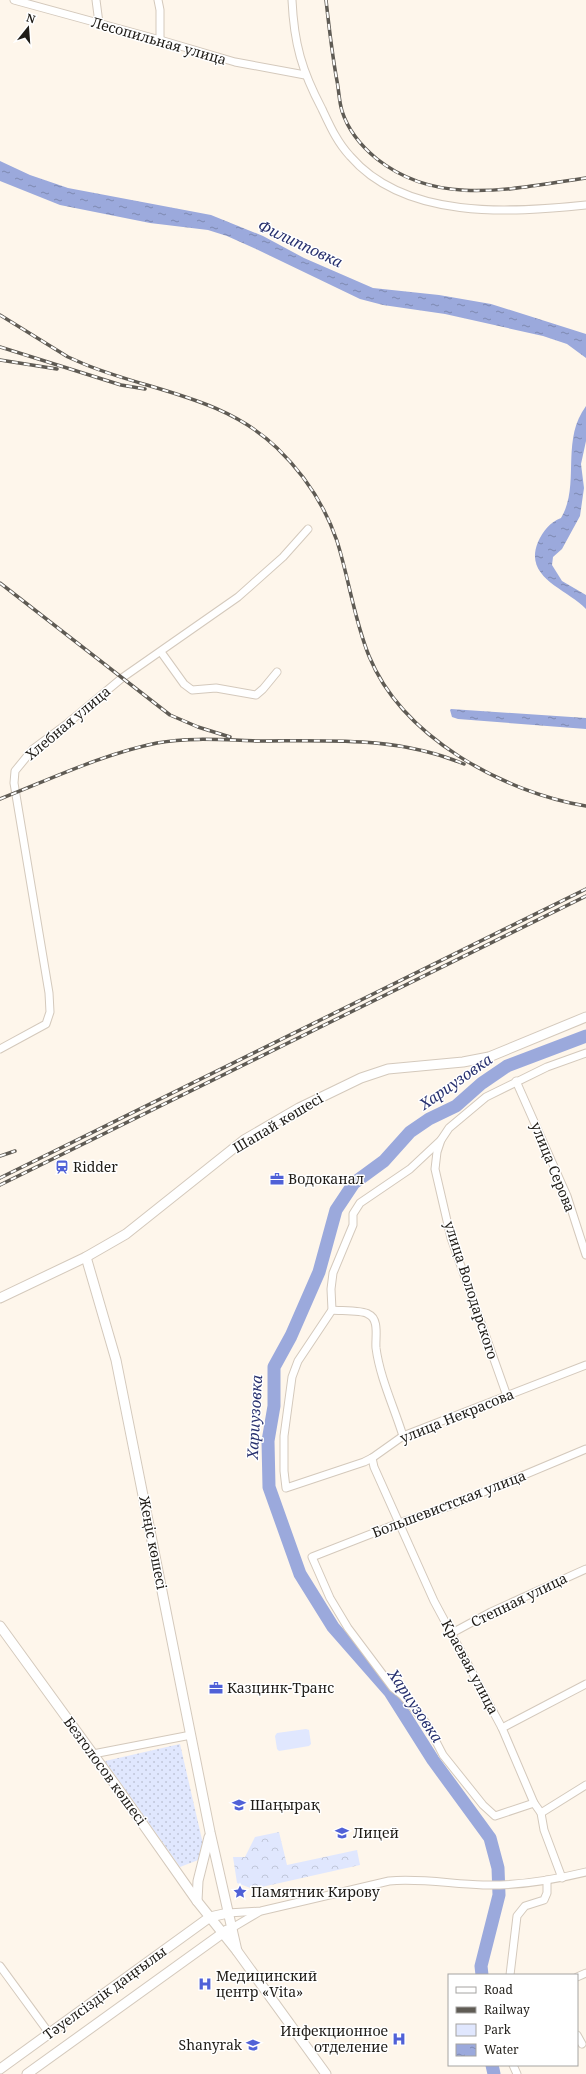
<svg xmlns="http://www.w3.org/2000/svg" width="586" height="2074" font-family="'Noto Serif',serif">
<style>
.green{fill:url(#green-dots)}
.forest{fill:url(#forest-crowns)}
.pitch{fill:#e0e7fe}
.water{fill:url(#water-ripples)}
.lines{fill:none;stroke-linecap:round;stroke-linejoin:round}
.river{stroke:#9ba9dc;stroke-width:13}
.minor-casing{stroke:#d4c9bc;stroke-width:9}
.tertiary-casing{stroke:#d4c9bc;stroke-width:11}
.minor{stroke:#fff;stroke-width:7}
.tertiary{stroke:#fff;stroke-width:9}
.rail-casing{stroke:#5f5b54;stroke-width:3.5}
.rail{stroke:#fff;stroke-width:2;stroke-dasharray:6;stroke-linecap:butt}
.labels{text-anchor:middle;stroke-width:3;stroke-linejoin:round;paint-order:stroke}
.street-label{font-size:14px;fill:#1f1c17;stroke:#fff}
.poi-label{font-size:14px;fill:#1f1c17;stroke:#fff;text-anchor:start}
.water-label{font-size:15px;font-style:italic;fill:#27306e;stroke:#fff}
</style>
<defs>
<pattern id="green-dots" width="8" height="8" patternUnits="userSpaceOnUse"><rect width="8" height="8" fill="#e0e7fe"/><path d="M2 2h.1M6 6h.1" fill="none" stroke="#c0c6d9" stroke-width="1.8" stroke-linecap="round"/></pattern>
<pattern id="forest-crowns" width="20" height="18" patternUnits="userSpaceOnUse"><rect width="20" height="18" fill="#e0e7fe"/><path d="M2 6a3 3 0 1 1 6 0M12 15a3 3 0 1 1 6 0" fill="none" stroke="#c0c6d9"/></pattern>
<pattern id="water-ripples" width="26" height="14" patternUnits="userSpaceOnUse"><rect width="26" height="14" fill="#9ba9dc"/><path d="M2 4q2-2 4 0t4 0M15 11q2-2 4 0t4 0" fill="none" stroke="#7e89b1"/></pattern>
</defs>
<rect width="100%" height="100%" fill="#fef6eb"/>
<!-- green -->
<path class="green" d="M180,1744L206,1857L180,1867L105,1761Z"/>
<!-- forest -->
<path class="forest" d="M279,1832L287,1865L357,1850L360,1865L253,1889L237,1883L233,1857H245L255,1837Z"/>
<!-- pitch -->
<path class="pitch" d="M306,1729L309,1730L311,1744L309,1746L279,1751L277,1749L275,1736L277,1733Z"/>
<!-- water -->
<g class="water">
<path d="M0,161L30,175L68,188L211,215L263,236L304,258L373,288L439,295L491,304L586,334V358L567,344L543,336L445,314L383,305L360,299L256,249L227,236L208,230L150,223L60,205L0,181Z"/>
<path d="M586,406V441L581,464L584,488L580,516L562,549L553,557L552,565L562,581L586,595V609C567,589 523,578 538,542C543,531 550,522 561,518C581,485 560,441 586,406Z"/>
<path d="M451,709L586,718V729L458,719L452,717L450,710Z"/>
</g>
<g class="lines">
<!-- river -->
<g class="river">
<path d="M482,1975L481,1966L499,1895L498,1868L490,1838L433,1760L390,1692L333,1627L300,1574L269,1487L268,1441L274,1406V1367L291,1336L319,1272L336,1210L354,1183L384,1161L410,1132L429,1119L456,1106L482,1083L507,1066L586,1036"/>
<path d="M492,2065L494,2074"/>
</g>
<!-- minor casing -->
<g class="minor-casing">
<g id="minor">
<path d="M14,0L160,40L235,62L305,75"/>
<path d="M96,0L99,23"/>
<path d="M158,0L160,10V40"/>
<path d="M292,0C294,44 302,71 322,109C330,126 337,142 350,156C405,220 510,213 586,205"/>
<path d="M161,652L184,684L192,690L216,688L256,695L263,689L277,672"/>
<path d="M0,1049L46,1024L50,1012L49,993L14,783L15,771L33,749L68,723L122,678L238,597L283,557L308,529"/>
<path d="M516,1081L567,1196L586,1255"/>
<path d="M441,1140L410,1169L360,1203L353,1214V1225L333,1273L331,1289L332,1310L298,1361L292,1377L284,1436V1471L286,1488L364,1462L372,1458L403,1436L586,1365"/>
<path d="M332,1310C340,1311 362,1310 368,1314C380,1319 375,1338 376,1348C380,1378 394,1407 403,1436"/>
<path d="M507,1396L451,1238L435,1169L437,1152L441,1140L449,1128L486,1097L547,1067L586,1053"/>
<path d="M372,1458L374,1467L434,1601L502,1728L534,1803L541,1813L544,1830L562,1878"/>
<path d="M452,1633L491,1612L586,1569"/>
<path d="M502,1728L586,1684"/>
<path d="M93,1754L191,1735"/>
<path d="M534,1803L495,1816L483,1805L443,1755L427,1724L402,1695L393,1688L348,1628L330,1598L312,1557L399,1523L450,1506L586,1449"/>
<path d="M541,1813L586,1785"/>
<path d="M228,1913L261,1911L389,1881C420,1878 451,1884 483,1885C518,1886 553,1880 586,1872"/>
<path d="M232,1928L259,1912"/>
<path d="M0,1966L49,2033"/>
<path d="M510,1975L517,1916L525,1906L544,1900L547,1893V1880"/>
<path d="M577,1977L586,1973"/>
<path d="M577,2035L582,2044"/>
<path d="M513,2065L517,2074"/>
</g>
</g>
<!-- tertiary casing -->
<g class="tertiary-casing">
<g id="tertiary">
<path d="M86,1257L116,1360L210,1832L237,1951"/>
<path d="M0,1298L86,1257L126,1234L244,1140L299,1108L361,1078L388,1069L463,1062L489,1057L586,1017"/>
<path d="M0,1626L114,1783L197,1901L237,1951L326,2074"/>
<path d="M197,1901L198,1881L209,1837"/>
<path d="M0,2069L210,1917L228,1913"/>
<path d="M27,2074L227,1930"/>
</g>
</g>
<!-- minor -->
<use href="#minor" class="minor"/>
<!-- tertiary -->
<use href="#tertiary" class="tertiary"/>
<!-- rail casing -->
<g class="rail-casing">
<g id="rail">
<path d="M326,0C329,27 332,54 337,81C339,91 339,101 342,111C348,130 361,146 377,159C439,208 514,188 586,178"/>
<path d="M0,315L68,357L84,364C149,391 223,396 277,448C304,474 325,506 337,541C349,579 354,619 369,656C402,737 503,792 586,806"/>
<path d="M0,347L121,385L145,389"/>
<path d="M0,360L57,369"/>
<path d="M0,583L170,715L198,727L230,737"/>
<path d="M0,799C51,779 103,754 157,743C190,737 225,740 257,741C329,741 396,736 464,764"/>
<path d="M0,1156L15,1151"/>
<path d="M0,1178L586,889"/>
<path d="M0,1185L586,896"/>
</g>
</g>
<!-- rail -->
<use href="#rail" class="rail"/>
</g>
<!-- icons -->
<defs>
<g id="station-bare" transform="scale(1.08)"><path d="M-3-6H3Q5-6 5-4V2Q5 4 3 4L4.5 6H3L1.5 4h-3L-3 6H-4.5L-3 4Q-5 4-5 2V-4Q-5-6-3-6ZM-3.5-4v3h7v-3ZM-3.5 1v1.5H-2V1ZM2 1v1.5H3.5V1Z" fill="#5061d7" stroke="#fff" stroke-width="2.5" paint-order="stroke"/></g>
<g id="office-bare" transform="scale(1.08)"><path d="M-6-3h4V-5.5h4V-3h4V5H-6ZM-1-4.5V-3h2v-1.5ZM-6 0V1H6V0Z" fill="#5061d7" stroke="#fff" stroke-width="2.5" paint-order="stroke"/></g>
<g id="school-bare" transform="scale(1.08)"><path d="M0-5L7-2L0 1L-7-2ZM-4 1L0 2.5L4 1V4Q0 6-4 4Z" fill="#5061d7" stroke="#fff" stroke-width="2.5" paint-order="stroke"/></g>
<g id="sight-bare" transform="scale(1.08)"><path d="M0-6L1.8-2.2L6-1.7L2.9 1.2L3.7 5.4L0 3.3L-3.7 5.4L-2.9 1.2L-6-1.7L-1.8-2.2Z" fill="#5061d7" stroke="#fff" stroke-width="2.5" paint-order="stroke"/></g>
<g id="hospital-bare" transform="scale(1.08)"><path d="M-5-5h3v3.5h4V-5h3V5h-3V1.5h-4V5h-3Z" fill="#5061d7" stroke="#fff" stroke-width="2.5" paint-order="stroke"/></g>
</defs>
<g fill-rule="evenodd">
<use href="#station-bare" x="62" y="1167"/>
<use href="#office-bare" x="277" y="1179"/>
<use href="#office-bare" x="216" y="1688"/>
<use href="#school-bare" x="239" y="1805"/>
<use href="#school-bare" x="342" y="1833"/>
<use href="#sight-bare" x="240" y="1892"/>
<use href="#hospital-bare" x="205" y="1984"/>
<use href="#hospital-bare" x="399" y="2039"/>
<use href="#school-bare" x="253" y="2045"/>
</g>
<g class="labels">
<!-- street labels -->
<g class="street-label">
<text transform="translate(159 41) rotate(16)" y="5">Лесопильная улица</text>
<text transform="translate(68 723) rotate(-40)" y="5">Хлебная улица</text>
<text transform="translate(278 1123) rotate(-31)" y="5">Шапай көшесі</text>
<text transform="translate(553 1167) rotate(68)" y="5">улица Серова</text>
<text transform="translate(471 1290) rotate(72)" y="5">улица Володарского</text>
<text transform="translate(457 1416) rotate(-22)" y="5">улица Некрасова</text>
<text transform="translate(449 1504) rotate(-21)" y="5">Большевистская улица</text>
<text transform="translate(153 1543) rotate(79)" y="5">Жеңіс көшесі</text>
<text transform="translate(519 1600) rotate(-26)" y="5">Степная улица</text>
<text transform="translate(470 1667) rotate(62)" y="5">Краевая улица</text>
<text transform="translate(105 1771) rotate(54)" y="5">Безголосов көшесі</text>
<text transform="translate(105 1993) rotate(-36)" y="5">Тәуелсіздік даңғылы</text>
</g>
<!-- poi labels -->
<g class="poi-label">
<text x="73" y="1172">Ridder</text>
<text x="288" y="1184">Водоканал</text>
<text x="227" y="1693">Казцинк-Транс</text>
<text x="250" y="1810">Шаңырақ</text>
<text x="353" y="1838">Лицей</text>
<text x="251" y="1897">Памятник Кирову</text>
<text x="216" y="1981">Медицинский<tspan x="216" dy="16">центр «Vita»</tspan></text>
<text x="388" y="2036" text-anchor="end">Инфекционное<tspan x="388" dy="16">отделение</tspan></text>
<text x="242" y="2050" text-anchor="end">Shanyrak</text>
</g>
<!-- water labels -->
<g class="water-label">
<text transform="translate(300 244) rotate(25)" y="5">Филипповка</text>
<text transform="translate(456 1082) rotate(-35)" y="5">Хариузовка</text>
<text transform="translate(255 1417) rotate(-87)" y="5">Хариузовка</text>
<text transform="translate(415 1706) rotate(56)" y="5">Хариузовка</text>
</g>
</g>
<!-- legend -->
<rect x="448" y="1974" width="130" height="92" fill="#ffffff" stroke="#a5a4a2"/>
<rect x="456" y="1987" width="20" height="6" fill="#ffffff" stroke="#a5a4a2"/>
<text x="484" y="1994" font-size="12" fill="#1f1c17">Road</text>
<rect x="456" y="2007" width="20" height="6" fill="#5f5b54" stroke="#a5a4a2"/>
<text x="484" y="2014" font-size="12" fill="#1f1c17">Railway</text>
<rect x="456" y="2024" width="20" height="12" fill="#e0e7fe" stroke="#a5a4a2"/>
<text x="484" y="2034" font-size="12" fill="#1f1c17">Park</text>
<rect x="456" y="2044" width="20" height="12" fill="url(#water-ripples)" stroke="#a5a4a2"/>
<text x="484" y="2054" font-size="12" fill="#1f1c17">Water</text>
<!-- north arrow -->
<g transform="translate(28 28) rotate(17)" stroke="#ffffff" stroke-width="3" paint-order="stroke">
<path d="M0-3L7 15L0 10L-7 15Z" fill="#1f1c17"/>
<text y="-6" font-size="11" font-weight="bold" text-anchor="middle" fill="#1f1c17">N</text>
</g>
</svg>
